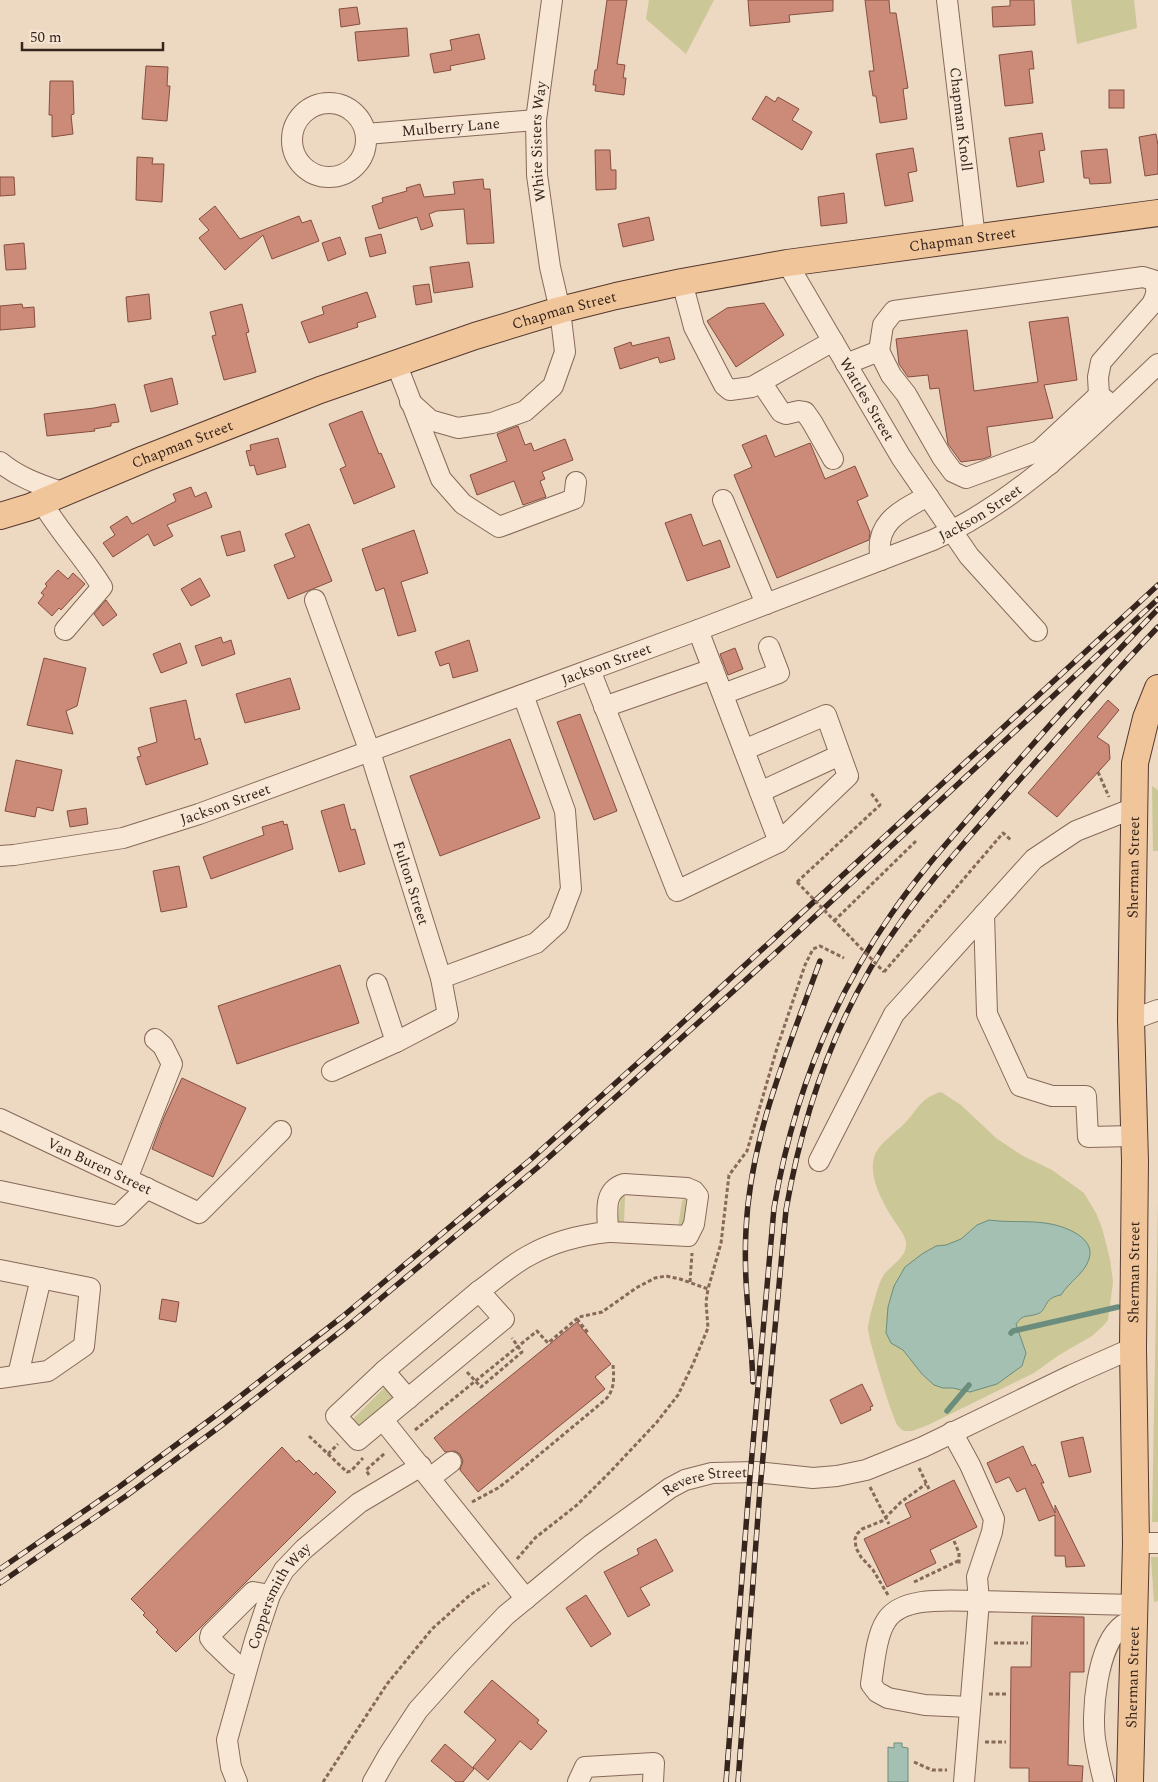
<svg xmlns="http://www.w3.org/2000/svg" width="1158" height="1782" font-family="Spectral,serif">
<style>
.green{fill:#cbc796}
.water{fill:#a4c0b2;stroke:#6b8d7e}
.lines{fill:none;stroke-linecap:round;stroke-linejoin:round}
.stream{stroke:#6b8d7e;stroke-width:5.5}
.building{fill:#cb8b78;stroke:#854e3f}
.minor-casing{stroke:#866959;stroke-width:22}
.major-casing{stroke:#54382e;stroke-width:28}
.path{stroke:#866959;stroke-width:3;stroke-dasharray:4 2.5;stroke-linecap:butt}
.minor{stroke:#f8e7d5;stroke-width:20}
.major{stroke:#f0c599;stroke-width:26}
.rail-casing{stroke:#36251d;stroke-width:5.5}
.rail{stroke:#f5e4d1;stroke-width:4;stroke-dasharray:11;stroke-linecap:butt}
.path-bridge{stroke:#866959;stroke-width:3;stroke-dasharray:4 2.5;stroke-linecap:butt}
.labels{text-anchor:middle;stroke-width:4;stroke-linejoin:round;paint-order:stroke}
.street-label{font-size:15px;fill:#36251d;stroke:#f5e4d1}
</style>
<rect width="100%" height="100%" fill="#edd8c2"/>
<!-- green -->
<g class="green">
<path d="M649,0H714L686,54L646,19Z"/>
<path d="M1071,0H1134L1137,28L1077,44Z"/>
<path d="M1152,786L1158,790V851H1153Z"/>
<path d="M941,1092L961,1105L996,1138L1023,1156L1052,1170L1084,1193L1096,1213L1102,1228L1110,1259L1113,1282L1108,1320L1103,1326L1092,1336L1059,1355L1034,1373L928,1425L912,1431H904C902,1430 900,1428 898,1426C892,1417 869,1341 868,1329C868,1321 878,1285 882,1278C888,1266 905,1260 906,1246C907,1238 900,1229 895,1222C884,1205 863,1170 878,1149C884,1141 894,1133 902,1126C918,1111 918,1099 941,1092Z"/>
<path d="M621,1195H624L625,1197L624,1223L620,1224L618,1220Z"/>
<path d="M685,1198L687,1200L684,1226L678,1227L682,1201Z"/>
<path d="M1158,1202V1522H1152Z"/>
<path d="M384,1388L393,1396L391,1400L358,1426L353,1421L354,1418Z"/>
<path d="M1151,1557H1158V1601L1154,1602Z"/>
</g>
<!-- water -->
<g class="water">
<path d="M989,1220C1010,1223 1031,1220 1051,1224C1066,1227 1096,1238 1089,1259C1085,1273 1069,1282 1061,1295C1042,1298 1048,1311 1037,1314C1026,1318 1024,1313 1016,1324L1026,1353L1022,1366L997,1384L970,1392L953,1388H943L934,1385L922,1374L903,1350L891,1343L886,1333L888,1307L894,1286L905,1267L922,1254L936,1246L946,1245L961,1239L977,1225Z"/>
<path d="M894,1743H902V1747L908,1748V1782H888V1747L894,1748Z"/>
</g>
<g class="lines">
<!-- stream -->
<g class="stream">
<path d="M1011,1333L1013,1331L1118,1307"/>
<path d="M947,1411L969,1385"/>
</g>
</g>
<!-- building -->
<g class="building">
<path d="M607,0H627L617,64L625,65L623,78H626L624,95L595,91L596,85H593L595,70H597Z"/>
<path d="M748,0H833V11L789,15L790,22L750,26Z"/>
<path d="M865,0H889L890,13H896L908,88L903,89L907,119L880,123L876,96H873L869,71H874Z"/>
<path d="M1010,0H1034L1035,25L993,27L992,7L1010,6Z"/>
<path d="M357,7L360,24L341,27L339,9Z"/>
<path d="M407,28L409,56L358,61L355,32Z"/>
<path d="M479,34L485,59L450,66L451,70L434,73L430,54L452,50L450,40Z"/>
<path d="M1032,51L1034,69H1029L1033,103L1005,106L999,55Z"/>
<path d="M146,66L168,67L167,86H170L167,121L142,119Z"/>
<path d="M50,81H73L74,114L71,115L73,134L52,137V115H49Z"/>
<rect x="1109" y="90" width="15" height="18"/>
<path d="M766,96L775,102L778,97L799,109L792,120L812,132L802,150L752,119Z"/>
<path d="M1042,133L1045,150L1039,151L1044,182L1017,187L1009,138Z"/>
<path d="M1156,134L1158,145V174L1145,176L1139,137Z"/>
<path d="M913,148L917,171L908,173L913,201L885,206L876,154Z"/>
<path d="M1107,149L1111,183L1090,184L1089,178H1084L1081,151Z"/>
<path d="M595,150H610L611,170H616V189L596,190Z"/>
<path d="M137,157L153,158L152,164H164L162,202L136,200Z"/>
<path d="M0,177H14L15,195L0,196Z"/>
<path d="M483,179L484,189H490L494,243L467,244L464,209L437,211L429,214L433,226L421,230L417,217L379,229L372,206L383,202L382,198L407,191L406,188L420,184L424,197L455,194L453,182Z"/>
<path d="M844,193L847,223L821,226L818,197Z"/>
<path d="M215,206L240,239L299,216L302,223L311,220L319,241L272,259L263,235L225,270L199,238L209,230L199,219Z"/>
<path d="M649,217L654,240L623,247L618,224Z"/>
<path d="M381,234L386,253L370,257L365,238Z"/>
<path d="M340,237L346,254L328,261L322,243Z"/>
<path d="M24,243L26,269L6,270L4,245Z"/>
<path d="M469,262L473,287L434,293L430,267Z"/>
<path d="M429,284L432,302L416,305L413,286Z"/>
<path d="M367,292L376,317L357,323L358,327L309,343L301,322L324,314L322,307Z"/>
<path d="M149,294L151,319L128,322L126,297Z"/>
<path d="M764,303L784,335L736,367L707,321L727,308Z"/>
<path d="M22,304L23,308L34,307L35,327L0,330V306Z"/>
<path d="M242,304L249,332L246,333L256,372L224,380L212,336L216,335L210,312Z"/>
<path d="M1068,317L1077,380L1044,385L1053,418L987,427L991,456L983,459L961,462L948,444L939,388L930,389L928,375L908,377L899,364L896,339L967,330L974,391L1038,382L1029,322Z"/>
<path d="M669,337L675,359L660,363L658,357L620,369L614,348L631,342L632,346Z"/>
<path d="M172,378L178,404L151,412L144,385Z"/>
<path d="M115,404L119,422L111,423V426L94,429L95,431L47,436L44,414L94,408Z"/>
<path d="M362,411L379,454L381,453L395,487L354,504L340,469L346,466L329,424Z"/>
<path d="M518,426L525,445L531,443L534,451L565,439L573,460L542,472L545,479L540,481L546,497L523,505L514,481L477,495L470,475L507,461L497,434Z"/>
<path d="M766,435L775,457L810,443L825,479L855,466L868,496L857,501L870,532L869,540L777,578L734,475L752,467L742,445Z"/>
<path d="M278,438L286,467L257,475L254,465L250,466L246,451L251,450L250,445Z"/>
<path d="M191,487L195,497L206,492L212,507L167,525L173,536L154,546L148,534L113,557L103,543L115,535L110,527L127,516L132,524L176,501L173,494Z"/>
<path d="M691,514L703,546L720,540L730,567L687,581L665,523Z"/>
<path d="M309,524L332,581L288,599L274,565L295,557L285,534Z"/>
<path d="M414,530L428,573L401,582L416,631L398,636L384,588L376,591L362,549Z"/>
<path d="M240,531L245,551L227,556L221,536Z"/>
<path d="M58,570L68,579L73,573L85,584L61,610L59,608L52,616L38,603L44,595L41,593L47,586L45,584Z"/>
<path d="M200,578L210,596L191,606L181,589Z"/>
<path d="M106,600L117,615L103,626L94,614Z"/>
<path d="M221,637L223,643L231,640L235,654L202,666L195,646Z"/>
<path d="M469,640L478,671L453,678L449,663L440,666L435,652Z"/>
<path d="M180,643L187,663L161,673L153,654Z"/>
<path d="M735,648L743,669L728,675L720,654Z"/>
<path d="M44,658L86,668L77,706L66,711L73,734L27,725Z"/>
<path d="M290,678L300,709L245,723L236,694Z"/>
<path d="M186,700L195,740L200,738L208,764L146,785L137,757L141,756L138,748L157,742L150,708Z"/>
<path d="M1108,700L1119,710L1097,737L1109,745L1110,759L1057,817L1028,793Z"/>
<path d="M580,714L617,811L594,820L557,722Z"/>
<path d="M510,739L540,818L440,856L410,776Z"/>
<path d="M16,760L62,770L53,811L37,807L35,817L5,811Z"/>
<path d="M344,804L351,830L355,829L365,864L339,872L321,811Z"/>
<path d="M86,808L88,824L70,827L67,811Z"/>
<path d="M283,821L284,825L287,824L293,849L211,879L203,857L264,835L262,827Z"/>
<path d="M179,866L187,907L161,912L153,871Z"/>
<path d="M340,965L359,1023L237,1064L218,1006Z"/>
<path d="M182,1078L246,1108L213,1177L152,1149L164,1117Z"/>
<path d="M162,1299L179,1302L176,1322L159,1319Z"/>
<path d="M577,1322L611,1364L595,1377L605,1389L478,1492L460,1470L463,1461L460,1454L455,1451L445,1452L434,1438Z"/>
<path d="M862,1384L873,1406L870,1407L871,1410L841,1424L830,1400Z"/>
<path d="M1083,1437L1091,1472L1069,1477L1061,1442Z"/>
<path d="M1023,1446L1032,1466L1035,1464L1044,1483H1041L1055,1513V1505L1085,1566L1066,1567L1065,1556H1055V1515L1039,1521L1025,1488L1017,1492L1009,1477L996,1483L987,1463Z"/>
<path d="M282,1447L296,1462L299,1460L314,1475L316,1472L336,1492L176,1652L156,1632L158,1630L143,1615L145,1613L131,1599Z"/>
<path d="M954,1480L977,1527L930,1550L936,1563L887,1587L864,1539L911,1517L905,1504Z"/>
<path d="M656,1539L673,1571L640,1588L650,1605L628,1617L604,1572L639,1554L637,1549Z"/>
<path d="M586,1595L611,1634L591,1647L566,1608Z"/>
<path d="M1032,1616L1084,1617V1672H1070L1068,1765L1083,1766L1082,1782H1029V1768H1010L1011,1667H1031Z"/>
<path d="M492,1680L539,1720L537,1723L547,1731L531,1750L520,1741L488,1780L473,1767L496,1740L464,1712Z"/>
<path d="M445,1744L474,1769L463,1782H456L431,1761Z"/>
</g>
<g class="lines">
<!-- minor casing -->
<g class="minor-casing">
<g id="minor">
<path id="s1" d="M947,0L975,238"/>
<circle cx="329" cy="140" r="37"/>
<path id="s2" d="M366,134L536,120"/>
<path id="s3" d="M787,263L901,457L969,556L1037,631"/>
<path d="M682,282L694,327L724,385L730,390L752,387L833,341"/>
<path d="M879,351L891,375L906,394L942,457L953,472L966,478L1039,451L1050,464"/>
<path d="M396,363L441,479L463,504L499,527L574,499L576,482"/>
<path d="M846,364L879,351L883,325L894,311L1143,277L1153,280C1158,289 1157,294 1152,304L1101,362L1098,377L1099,395L1113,406"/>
<path d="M761,382L781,412L786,414L799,411L805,412L812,422L833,459"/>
<path id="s4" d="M410,402L430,420L458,428L492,423L525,411L553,386L565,352L560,310L550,267L537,175L536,120L552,0"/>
<path d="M1039,451L1099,395"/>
<path d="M0,462C19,478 41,485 64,493"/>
<path d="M723,500L766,604"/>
<path d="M42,502C59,532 84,557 102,587L65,630"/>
<path d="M881,560C873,523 900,511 928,496"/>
<path id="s5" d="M315,600L370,752L441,978L448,1015L396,1042L332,1071"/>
<path d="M590,670L677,891L779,842L698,630"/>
<path d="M723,694L779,673L769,647"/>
<path d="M604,707L713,669"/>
<path d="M744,750L826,715L848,776L779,842"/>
<path d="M760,792L840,755"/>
<path id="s6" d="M0,856L14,855L123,838L199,814L698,630L933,540C1021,500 1089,429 1158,364"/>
<path d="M984,914L987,1014L1020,1086L1052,1096H1086L1088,1137L1134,1136"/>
<path d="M441,978L536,943L558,923L571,889L565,811L523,695"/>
<path d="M377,984L396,1042"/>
<path d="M1131,1020L1158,1010"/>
<path id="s7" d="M0,1119L199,1213L281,1131"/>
<path d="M819,1161L894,1014L1034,859L1076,831L1134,808"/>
<path d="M127,1179L172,1064L163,1046L155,1039"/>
<path d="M0,1191L118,1216L147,1188"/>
<path d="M0,1270L90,1288L84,1346L48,1371L0,1378"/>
<path d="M479,1291L504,1319L358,1440L336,1416L384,1371Z"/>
<path d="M479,1291C496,1279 512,1264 530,1255C555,1241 580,1235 608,1232H612L688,1236L694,1224L698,1196L694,1191L687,1188L624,1184C602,1191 608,1214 608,1232"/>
<path d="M384,1371L408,1399"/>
<path d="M18,1375L41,1278"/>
<path d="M383,1420L526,1599"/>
<path d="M952,1432L970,1465L994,1519L992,1532L977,1577L979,1601C952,1601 902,1595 886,1621C876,1636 874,1666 871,1684L877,1692L888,1698L925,1705L970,1707"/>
<path d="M430,1478L451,1462"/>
<path d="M1136,1543H1158"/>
<path d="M247,1667L236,1664L213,1642L210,1638L211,1634L253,1592L270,1595"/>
<path id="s8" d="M237,1782L231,1767L227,1740L255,1640L270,1595L284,1570L304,1549L359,1503L421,1466"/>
<path id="s9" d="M373,1782L389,1754L418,1710L461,1662L506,1615L591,1545L670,1488L685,1480L712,1473L756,1472L813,1478L837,1476L866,1470L923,1447L1072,1375L1133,1348"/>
<path d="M578,1782L585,1767L654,1763L653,1782"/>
<path d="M964,1782L979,1601L1134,1605"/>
<path d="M1104,1782C1101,1770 1098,1757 1096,1745C1090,1715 1097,1644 1123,1625C1126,1623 1130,1621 1133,1620"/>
</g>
</g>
<!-- major casing -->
<g class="major-casing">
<g id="major">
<path id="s10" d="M0,516L30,507L144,459L320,390L475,336L560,310L616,296L682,282L787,263L1158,213"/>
<path id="s11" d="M1130,1782L1136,1543L1133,1348L1135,1161L1131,1020L1135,763L1146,718L1158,688"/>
</g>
</g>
<!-- path -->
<g class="path">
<path d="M1098,772L1109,797"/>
<path d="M797,882L880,805L871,793"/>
<path d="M834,921L916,841"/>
<path d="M884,972L1003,833L1011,840"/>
<path d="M690,1282L692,1253"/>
<path d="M577,1319L589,1334"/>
<path d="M467,1372L481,1387L522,1352L512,1338"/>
<path d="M415,1430L537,1331L548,1343L579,1317L602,1312L636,1288L655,1278L666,1276L680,1279L708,1289L721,1243L729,1175L747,1151L777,1048L805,965L813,949L820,946L844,958"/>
<path d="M309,1436L347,1472L351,1471L363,1458"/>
<path d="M328,1454L338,1444"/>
<path d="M919,1468L929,1489"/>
<path d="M369,1475L366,1470L385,1453"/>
<path d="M870,1487L889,1524"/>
<path d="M472,1502L498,1488L510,1479L605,1400C615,1390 614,1378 613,1365"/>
<path d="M954,1541L959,1553V1564"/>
<path d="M517,1559L535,1538L577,1505L610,1472L657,1422L678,1395L693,1364L708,1328L706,1302L708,1289"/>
<path d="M914,1582L960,1560"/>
<path d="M888,1595L873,1570L861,1557L856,1548L855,1539L857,1534L862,1529L882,1521L901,1502L926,1484"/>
<path d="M994,1643H1028"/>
<path d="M989,1694H1008"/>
<path d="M985,1742H1006"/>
<path d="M914,1762L932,1770H947"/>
<path d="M323,1782L387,1684L432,1629L470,1595L489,1583"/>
</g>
<!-- minor -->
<use href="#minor" class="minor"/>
<!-- major -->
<use href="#major" class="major"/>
<!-- rail casing -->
<g class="rail-casing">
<g id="rail">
<path d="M753,1382C751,1331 743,1281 746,1230C750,1137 789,1047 820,961"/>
<path d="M0,1569L119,1487L215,1416L342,1317L530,1160L669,1035L1158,585"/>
<path d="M0,1583L126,1496L222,1425L349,1325L537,1168L769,959L1158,599"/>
<path d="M726,1782L749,1488L774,1208C792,1103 830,1003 890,916C920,871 958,831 993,790C1046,728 1101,668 1158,609"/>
<path d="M738,1782L760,1489L786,1210C804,1107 840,1005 902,920C939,869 982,823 1023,776C1068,726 1112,675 1158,627"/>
</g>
</g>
<!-- rail -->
<use href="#rail" class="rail"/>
<!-- path-bridge -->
<path class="path-bridge" d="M797,882L884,972"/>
</g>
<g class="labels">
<!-- street labels -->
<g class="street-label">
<text dy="5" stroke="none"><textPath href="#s1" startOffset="120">Chapman Knoll</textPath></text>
<text dy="5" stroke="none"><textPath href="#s2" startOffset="85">Mulberry Lane</textPath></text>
<text dy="5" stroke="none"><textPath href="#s4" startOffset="412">White Sisters Way</textPath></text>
<text dy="5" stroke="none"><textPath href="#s10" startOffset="1006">Chapman Street</textPath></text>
<text dy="5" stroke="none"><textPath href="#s10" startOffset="601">Chapman Street</textPath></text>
<text dy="5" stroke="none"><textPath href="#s3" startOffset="158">Wattles Street</textPath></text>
<text dy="5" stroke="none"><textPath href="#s10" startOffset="196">Chapman Street</textPath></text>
<text dy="5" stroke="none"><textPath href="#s6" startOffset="1042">Jackson Street</textPath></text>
<text dy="5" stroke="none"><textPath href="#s6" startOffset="638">Jackson Street</textPath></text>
<text dy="5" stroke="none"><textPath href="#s6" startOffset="232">Jackson Street</textPath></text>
<text dy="5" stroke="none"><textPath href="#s11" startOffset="915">Sherman Street</textPath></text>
<text dy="5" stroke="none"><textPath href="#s5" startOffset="299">Fulton Street</textPath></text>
<text dy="5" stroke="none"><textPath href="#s7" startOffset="110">Van Buren Street</textPath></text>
<text dy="5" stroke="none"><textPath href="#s11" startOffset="510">Sherman Street</textPath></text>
<text dy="5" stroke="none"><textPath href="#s9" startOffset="458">Revere Street</textPath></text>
<text dy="5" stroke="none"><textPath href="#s8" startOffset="198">Coppersmith Way</textPath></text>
<text dy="5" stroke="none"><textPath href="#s11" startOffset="105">Sherman Street</textPath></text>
</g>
</g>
<!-- scale -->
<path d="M22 42v8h141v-8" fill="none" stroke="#36251d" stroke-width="2.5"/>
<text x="30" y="42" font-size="15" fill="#36251d" stroke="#f5e4d1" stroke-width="4" paint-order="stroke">50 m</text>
</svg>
